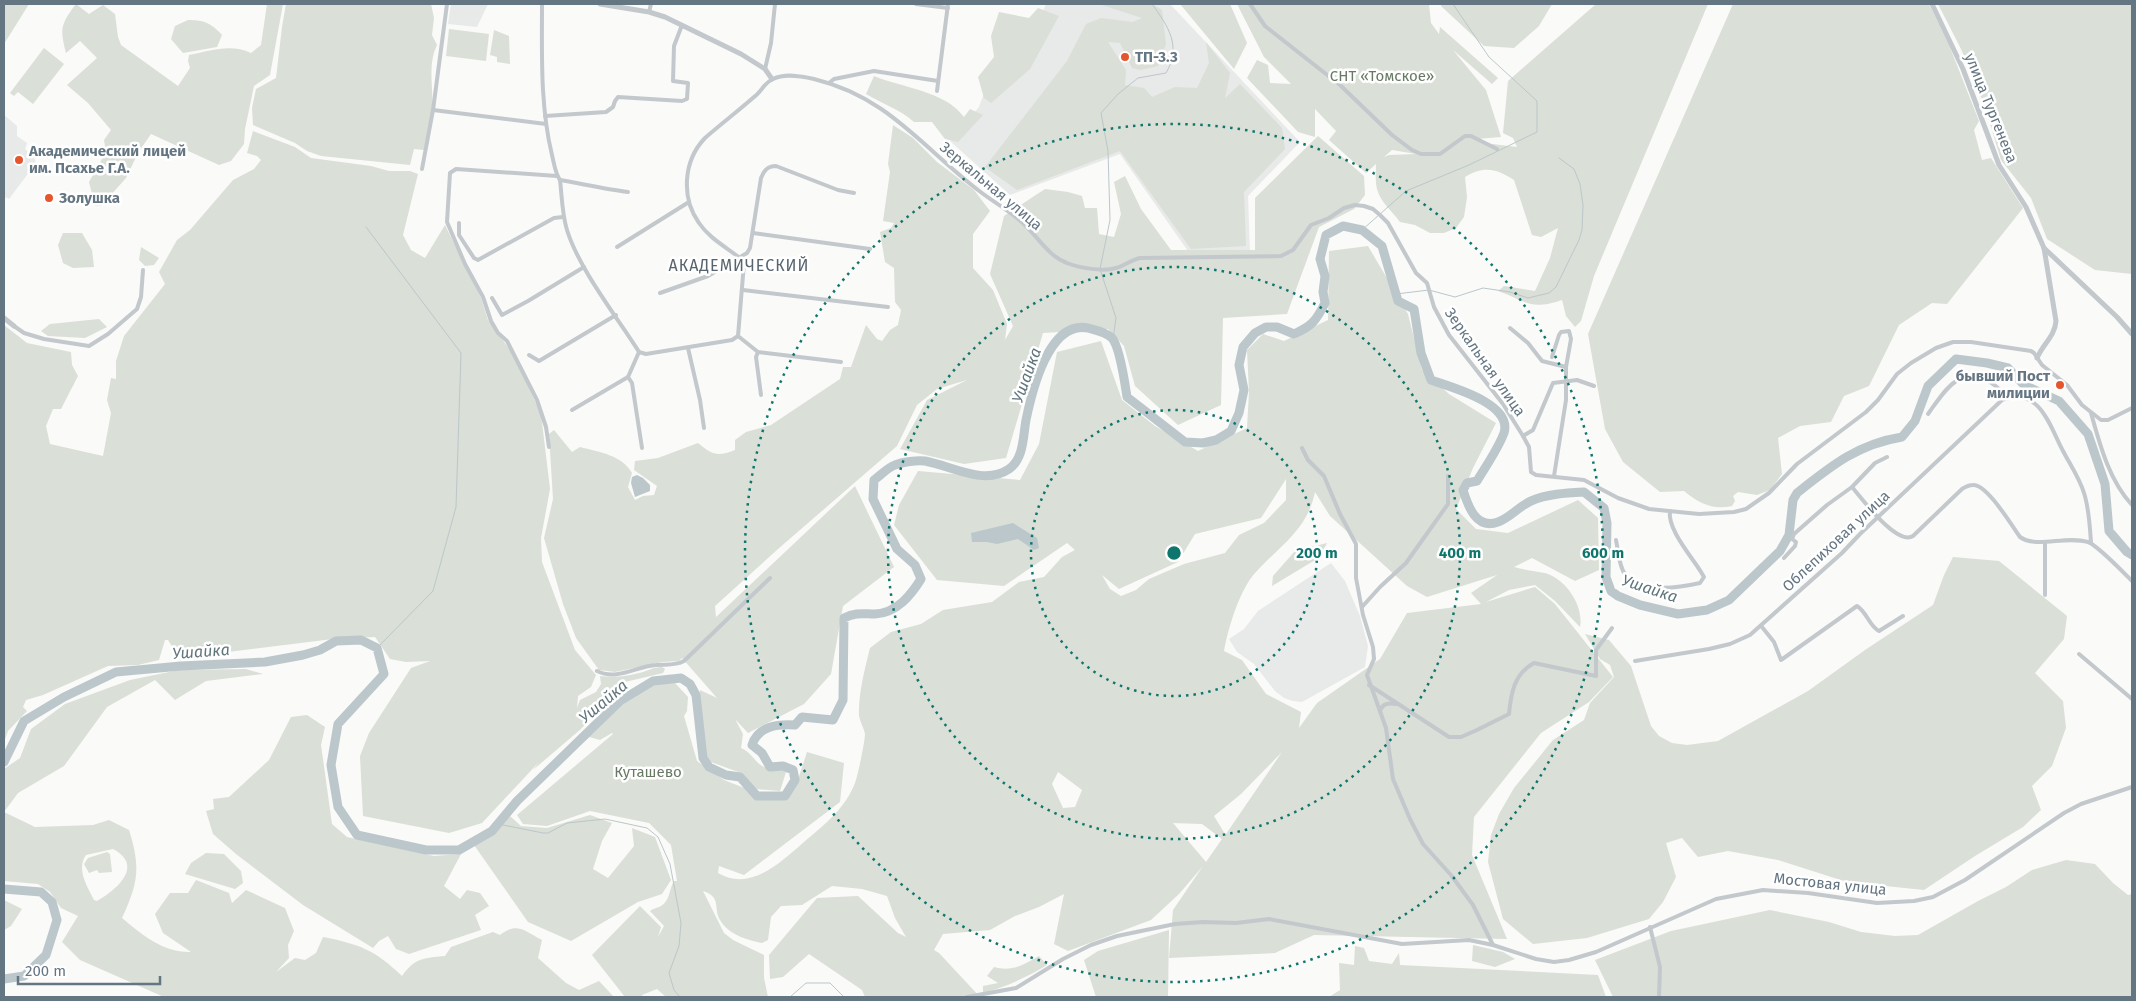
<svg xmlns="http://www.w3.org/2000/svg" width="2136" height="1001" font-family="'Fira Sans',sans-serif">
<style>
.built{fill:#e8e9e9}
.green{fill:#dadfd7;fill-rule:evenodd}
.water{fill:#bbc7cb}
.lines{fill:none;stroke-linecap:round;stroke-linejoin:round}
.stream{stroke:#bbc7cb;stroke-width:1}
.river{stroke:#bbc7cb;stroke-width:9}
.minor{stroke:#c3c8cc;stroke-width:4}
.tertiary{stroke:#c3c8cc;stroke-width:5}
.ring{fill:none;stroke:#0f766e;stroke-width:2.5;stroke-dasharray:2.5 5}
.poi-dot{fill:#e4572e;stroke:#fff;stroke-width:2}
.labels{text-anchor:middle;stroke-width:5;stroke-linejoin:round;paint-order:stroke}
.poi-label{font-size:15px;font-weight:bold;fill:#657683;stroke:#fff;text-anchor:start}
.park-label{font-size:15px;fill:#687a64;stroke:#fff}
.street-label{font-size:15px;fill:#657683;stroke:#fff}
.neighbourhood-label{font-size:16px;letter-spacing:1px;fill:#57646e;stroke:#fff}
.water-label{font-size:16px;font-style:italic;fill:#60757c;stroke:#fff}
.centre{fill:#0f766e;stroke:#fff;stroke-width:2.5}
.ring-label{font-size:15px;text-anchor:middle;font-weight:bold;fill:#0f766e;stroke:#fff;stroke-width:5;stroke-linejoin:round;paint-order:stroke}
</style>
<rect width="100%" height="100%" fill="#fafaf8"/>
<!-- built -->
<g class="built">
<path d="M451,4H488L477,27L448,24Z"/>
<path d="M1046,4H1170L1300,142L1248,196L1250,252L1190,254L1120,154L1010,195L950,141L979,107L1002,44L1028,47Z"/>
<path d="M4,115L17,126V136L27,143L25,149L34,157L36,163L9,199L6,197L4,200Z"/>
<path d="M1331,563L1345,581L1360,616L1368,646L1365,667L1302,702L1293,701L1284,698L1275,691L1254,664L1237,652L1229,639L1244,629L1258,611Z"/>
</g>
<!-- green -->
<g class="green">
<path d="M4,4H29L4,44Z"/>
<path d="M76,4L89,14L103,5L115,14L118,37L121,45L178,86L190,68L188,61L189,55C209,51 231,43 251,53L261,45L267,4H283L270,75L254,86L245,129L244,144L231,161L219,165L151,134L138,153L126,178L101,206H95L89,182L106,152L104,140L111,130L88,103L67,85L97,58L80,41L66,53C60,29 60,25 76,4Z"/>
<path d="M286,4H431L434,18L432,35L437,45C427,65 434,89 432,111C430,124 426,137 424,150L414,149L410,165L321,156L307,151L295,143L253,125L252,108L256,89L276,78L282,27Z"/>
<path d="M1099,4H1152L1162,10L1166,44L1158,66L1140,70L1132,68L1120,43L1108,42L1126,70L1125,85L1144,88L1152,97L1175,87L1197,88L1209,63L1206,42L1230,73L1225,98L1240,84L1282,128L1285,149L1244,192L1246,246L1191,249L1120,151L1017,190L985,167L1067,61L1086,24L1101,18L1133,22L1142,18Z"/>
<path d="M1180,4H1230L1247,43L1234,69Z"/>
<path d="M1237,4H1429L1431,23L1439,34L1440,27L1498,78L1492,84L1453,50L1486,90L1501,137L1476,139L1484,143L1517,147L1513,138L1503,133L1508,81L1596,4H1708L1594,276L1581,321L1575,327L1566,316L1562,300C1529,311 1527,301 1498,291L1504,286L1535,291L1550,258L1558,228L1541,237L1532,235L1514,180C1497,169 1484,165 1465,177L1467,197L1464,217L1456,228L1444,233H1430L1415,225L1400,222C1393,212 1380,202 1377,189C1375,181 1376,172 1376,164L1366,173L1329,140L1336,131L1315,109V137L1298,132L1247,78L1257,60L1268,65L1270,83L1291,84L1264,57ZM1392,150L1416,154L1389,155L1384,157Z"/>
<path d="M1441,4H1552L1539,26L1514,48L1484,46L1441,6Z"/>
<path d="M1733,4H1929L1949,45L1979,121L1974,130L1982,160L1991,158L2023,208L1947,304L1932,303L1899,325L1869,386L1844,396L1831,422L1800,426L1778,438L1782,474L1770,490L1757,495L1738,492L1733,496L1735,501L1732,506C1713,510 1700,504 1684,491L1660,492L1623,462L1605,429L1588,334Z"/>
<path d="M1938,4H2132V274L2095,270L2047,239L2031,198L2001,160L1984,104L1961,49Z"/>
<path d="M1038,8L1059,16L1030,69L991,103L984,98L978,77L994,57L991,36L999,12L1029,18Z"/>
<path d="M188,20C204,20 211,23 222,35L217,47L183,53L171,39L175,26Z"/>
<path d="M449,29L489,34L486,61L446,56Z"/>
<path d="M494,30L509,36L510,64L497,62V57L490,55Z"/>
<path d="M44,48L64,64L33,104L18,92L14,96L10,93Z"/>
<path d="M874,76C903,88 945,91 964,117L970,109L983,115L958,142L945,139L932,122H914C901,110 881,103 866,94Z"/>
<path d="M893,125L913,138L937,162L974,190L990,211L973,234V268L993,290L1007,324L1005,340L1013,326L990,274L1004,216L1045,189L1068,192L1082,196L1085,208H1097L1099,234L1114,237L1121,214L1114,182L1125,176L1141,209L1171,250H1255V198L1318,136L1364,176L1365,195L1354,209L1319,227L1287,314L1223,318L1221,405L1178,425L1135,386L1124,346L1108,329L1043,333L1006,458L964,464L900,449L927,400L967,380L937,389L917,405L897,446L778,549L715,606L716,617L855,486L894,567L843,606L831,674L804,704L748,733L735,719L743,734L741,748C751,752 754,761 762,766C769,770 779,768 786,772L780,791L756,789L741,773L708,761C702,737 698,714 700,690L717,698L682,658L679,661L662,662L615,672L599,670L576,638L563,604L544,538L553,499L549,434L554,430L572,452L580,447C599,452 622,455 632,473L628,487L635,500L643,496L654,495L657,486L634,470L635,461L658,458L698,443C712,455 718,457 735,450V440L746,432L771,425L840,379L843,367H851L866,325L877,339L882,341L890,330L898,325L901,310L895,302L894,268L885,262L880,232L891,228L894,223L883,221L890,172L888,164Z"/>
<path d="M253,131L295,147L311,158L371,166L389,171H410L418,174L403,235L411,250L425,258L445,225L481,298L488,320L513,354L541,414L550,489L541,538L542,562L575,650L596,675L591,687L578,696L577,708L580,700L596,692L601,684L600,676C612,678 628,676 639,673C648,671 653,667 662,667L665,669L663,673L625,682L611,689L603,704L581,729L533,770L539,762L482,823L449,833L363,816L360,756L369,733L411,668L430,661L406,662L390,659L375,637L333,639L179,658L168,640H165L159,660L138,665L108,666L43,695L26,700L23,707L27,711L8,731L4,742V325L27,343L71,352L72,365L78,376L61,409H53L46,426L50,444L103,456L111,413L107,400L111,378L116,379V361L124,336L165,284L159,272L177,240L190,230L233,180L254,169L261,160L257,156L247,153Z"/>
<path d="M63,233H82L92,250L94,267L73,268L63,263L58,245Z"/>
<path d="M1368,246L1408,314L1422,370L1449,394L1496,423L1473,468L1456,509L1476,529L1508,533L1578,500L1598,518L1599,570L1575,581L1532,558L1514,567C1524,570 1535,571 1545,573C1566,579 1584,606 1580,627L1555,601L1535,585L1509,590L1486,602L1535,587L1555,604L1613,677L1589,702L1541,733L1474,817L1472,855L1507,939L1314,935L1275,953L1169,958L1173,910L1203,866L1179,894L1151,920L1068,951L1054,944L1064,894L1039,907L1015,916L990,930L943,934L934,950L939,953L980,997H865L862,990L809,954L783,977L770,979L769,955L817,898L858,896L898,933L906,937L895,918L887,896L862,889L832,886L802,905L781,906L771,917L768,940L762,943C747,940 729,935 720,920C713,908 722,897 703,891L724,933L733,940L764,955V978L768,997H666L657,989L642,995L643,997H625L592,955L640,906L661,927L658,937L664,926L650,911C654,908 657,908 661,906C670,901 669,889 674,881H677L671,845L649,823L590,811L547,826L523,824L517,815L613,734L612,733L600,740L589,737L620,706L644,690L655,684L675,683L688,697L687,711L684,716L697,761L724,780L770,798L796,786L807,752L844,763L840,802L744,875L719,866L718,873C750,892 780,863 804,842C824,825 845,809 855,783C858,775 865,741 865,734C864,728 860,722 859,716C858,695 865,668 870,648L891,632L921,624L943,610L992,602L1019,582L1044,577L1062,557L1075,550L1067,543L1004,586L937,580L894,525L899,505L918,471L1020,480L1039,444L1057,352L1101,341L1122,400L1155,426L1198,451L1247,428L1249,392L1247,350L1263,334L1284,341L1328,320L1329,251ZM1286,479V500L1264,523L1239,535L1225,553L1184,564L1149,579L1136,590L1121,596L1110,589L1102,575L1119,589L1178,562L1195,534L1261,518ZM1315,492L1330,516L1407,586L1427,597L1497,575L1471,593L1481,604L1407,613L1380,659L1317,703L1299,728L1301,712L1266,694L1242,660L1224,651C1228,629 1239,591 1255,573C1280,545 1307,531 1315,492ZM1282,752L1226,834H1225L1214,816L1241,794ZM1058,772L1082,790L1075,807L1063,808L1052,784ZM1173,823L1202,824L1222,839L1206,862Z"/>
<path d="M141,247L159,258L154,265L145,266L139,260Z"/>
<path d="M99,319L107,327L85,338L48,336L41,331L50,324Z"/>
<path d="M1327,543L1320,557L1272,586L1273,576L1295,551Z"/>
<path d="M1953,557L1999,561L2067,616L2064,639L2035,673L2063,701L2066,728L2052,766L2032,786L2041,810L2023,827L1975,856L1924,890L1847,882L1778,860L1728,851L1698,857L1682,838L1666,843L1676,877L1663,902L1649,919L1587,938L1533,944L1503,919L1488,862L1491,835L1499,814L1514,788L1553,740L1584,720L1590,703L1614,677L1610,665L1600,659L1585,634L1609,640L1631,666L1651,726L1659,736L1672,743L1687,745L1718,741L1808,691L1865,650L1933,605L1944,575Z"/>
<path d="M246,669L263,674L206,681L175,700L155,680L107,707L64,766L18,793L4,812L35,827L93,825L109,820L129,830C141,868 138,883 122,918C142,935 164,953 191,952L163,933L155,914L170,893H188L196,880L229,893L232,903L246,890L285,908L294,931L288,945L289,958L276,972L295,958L305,960L316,953L323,937C359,944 375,950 402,976C415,958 423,958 445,956L451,947L493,932L500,935C517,921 526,932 542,940L538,958L566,983L579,990L599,981L614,997H164L80,960L62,942L78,916L61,908L50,892L38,884L4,881V769L20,758L31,729L65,704L130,680L179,670ZM113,849C145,866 116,890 97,901L94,900C87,886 76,869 86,855Z"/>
<path d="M307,715L325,727L321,745L332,824L347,837L434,856L461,854L444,886L460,899L467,890L480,893L489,906L475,915L481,930L409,954L396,949L388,936L379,941L373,948L303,905L236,854L213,834L206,811L214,809L213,799L229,797L269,760L291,717Z"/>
<path d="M590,815L612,823L602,841L593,869L608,878L634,846L632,828L655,837L671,880L662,894L638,902L571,941L528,922L474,845L494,834L510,816L521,826L547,828Z"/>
<path d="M107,852L110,854L112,872L99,873L97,870L89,873L84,864L88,858Z"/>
<path d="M206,853L224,854L241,871L243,883L235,889L185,874L191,863Z"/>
<path d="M2066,860L2095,864L2113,883L2128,895L2132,894V997H1613L1595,960L1671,931L1770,910L1829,922L1861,932L1895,936L1918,935L1978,901L2006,887L2032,870Z"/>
<path d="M4,900L22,909L11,926L4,930Z"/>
<path d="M1169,930L1168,997H1096L1084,960L1098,951Z"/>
<path d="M1473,945L1503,952L1515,959L1495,967L1472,961Z"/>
<path d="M1355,946L1364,948L1369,961L1392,964L1399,953L1400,965L1598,975L1606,997H1329L1340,990L1339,963L1354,965Z"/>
<path d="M1039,956L1047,965C1027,977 1006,987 983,993V986L998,983L987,976L994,967C1012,972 1023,965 1039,956Z"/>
</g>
<!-- water -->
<g class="water">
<path d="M637,475L643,478L650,485V491L635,497L631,483L632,477Z"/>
<path d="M1013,523L1037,538L1039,548L1034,550L1018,539L997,544L987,542H972L971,533Z"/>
</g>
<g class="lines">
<!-- stream -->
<g class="stream">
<path d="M366,227L461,353L456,507L433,591L377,648"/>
<path d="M1362,230L1406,191L1469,165L1537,132V101L1489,57L1453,4"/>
<path d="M1396,294L1429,290L1455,297L1483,288L1510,292L1528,298L1549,293L1556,287L1579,240L1582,230L1583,205L1580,184L1574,169L1559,158"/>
<path d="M1113,339L1116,318L1100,269L1110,220L1108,151L1101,113L1118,94L1138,78L1166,73C1182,46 1168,26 1152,4"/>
<path d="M498,824L543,833H548L567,823L605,819L647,828L658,837L670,864L681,923L679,946L669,973L674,990L680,997"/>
<path d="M790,997L806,983H830L844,997"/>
</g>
<!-- river -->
<g class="river">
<path d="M4,762L24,721L64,697L116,672L181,666L265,662L303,655L320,650L336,641L361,640L377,648L384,674L338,724L331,765L338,807L357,835L426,850H459L492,831L517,801L620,701L653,681L681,678L690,684L696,695L703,758L709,767L726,775L740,777L757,796H785L795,780L793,770L783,766L770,767L762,753L752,745C758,726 777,724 795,725L802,717L833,720L843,700L844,618C856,612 863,614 875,614C897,613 911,595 921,579L915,565L897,549L873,499L874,480C880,476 888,467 895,465C902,462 917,460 925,461C952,466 984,486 1009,469C1024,459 1023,436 1026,420C1032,391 1049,320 1088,328C1096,330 1106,332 1112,338C1120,347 1125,384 1127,397L1185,442L1203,443L1216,440L1231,431L1239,413L1244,390L1239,365L1243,347L1255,333L1266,327H1277L1294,334C1312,326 1316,321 1325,303L1323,292L1325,276L1320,259L1326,235L1343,226L1362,230L1382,246L1398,301L1414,309L1421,353L1431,380C1450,387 1513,403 1504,433C1498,449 1486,466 1477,481L1467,483L1463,490C1468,506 1476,530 1498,522C1510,518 1519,506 1531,501C1547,494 1566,493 1584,492L1604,508L1607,523L1606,577L1611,591L1618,596L1640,605L1678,614L1707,610L1729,600L1780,551L1789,535L1793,500L1797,493C1831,466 1858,444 1902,437L1915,421L1928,386L1956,359L1987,363L2008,368L2024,385L2059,401L2088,434L2105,484L2109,531L2127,552L2132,555"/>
<path d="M4,889L41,892L52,902L57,920L46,955L24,976L4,979"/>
</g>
<!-- minor -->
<g class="minor">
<path d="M542,4C542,53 540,106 552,155C554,163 555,173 560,180C562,197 562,214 567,230C579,269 617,317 639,352L646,354L732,340L738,336L744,263L740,258C726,247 709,238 699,223C681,198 683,161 705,138C721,124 738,111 754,97C761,92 765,82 773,79C785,73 801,76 814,79C888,97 921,146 978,190C993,202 1012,212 1026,226C1039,239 1050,257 1067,263C1080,268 1103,272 1116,268C1124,266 1131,260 1140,258L1281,256L1293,250L1311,225L1329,218L1344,208L1355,205L1364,206L1373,209L1380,215L1388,223L1416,273L1427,283L1434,307L1449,335L1503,404L1523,436L1529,447L1531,472L1536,475L1584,480L1618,498L1649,509L1699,514L1734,512L1746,509L1769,493L1797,464L1866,412L1878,400L1897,374L1911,363L1936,348L1953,342H1971L2031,351L2034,353L2042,365L2067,385L2082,405L2101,420H2108L2132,408"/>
<path d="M916,4L948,8"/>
<path d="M1250,4L1265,26L1340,85L1392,135L1412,150L1421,154H1440L1465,136H1471L1497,149"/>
<path d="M649,12L651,4"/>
<path d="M765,69L771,43L775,4"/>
<path d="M829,83L834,79L874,71L938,81"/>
<path d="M937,91L948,4"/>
<path d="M433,110L546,124"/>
<path d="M545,116L606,112L613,107L615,101L618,97L682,101L687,99L688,83L673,81L674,46L682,25"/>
<path d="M422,169L433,110L447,4"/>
<path d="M560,180C583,184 605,189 628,192"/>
<path d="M459,223V235L474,258L478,260L554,218L563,217"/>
<path d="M753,233L870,249"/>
<path d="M617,247L689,202"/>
<path d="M743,290L888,307"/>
<path d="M660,293L708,276L747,253L750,248L761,178C764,171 767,166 776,166L838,190L854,193"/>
<path d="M492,298L502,315L528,301L584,267"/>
<path d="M14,326L24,333L44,339L89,346L108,334L137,309L141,297L143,270"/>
<path d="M1510,328L1528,343L1542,361L1566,367"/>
<path d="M738,336L758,352L841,362"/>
<path d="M688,348L700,400L704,428"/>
<path d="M758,352L756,357L761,395"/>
<path d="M529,355L539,361L616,315"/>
<path d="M1552,357L1559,335L1561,332L1569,331L1571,339L1566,367V400L1554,476"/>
<path d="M628,377L632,383L642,448"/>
<path d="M572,410L628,377L639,352"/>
<path d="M2091,413C2100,445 2109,480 2132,505"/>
<path d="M1928,414C1944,392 1959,364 1990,382C1997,386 2002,393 2009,397"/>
<path d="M1523,436L1533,430L1553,383L1577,380L1594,386"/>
<path d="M549,447L546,427L537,400L507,341L498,333L491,321L483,297L465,264L447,222L450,173L456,169L557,176"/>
<path d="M1302,448L1308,460L1324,476L1340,514L1356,544V578L1363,615L1373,647L1374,659L1367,675L1386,728L1393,779L1410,819L1423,844L1451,875L1473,905L1493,945L1536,959L1554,962L1569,960L1596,952L1716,899L1763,890L1808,893L1877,903L1914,901L1933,897L1965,880L2064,813L2081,804L2132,787"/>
<path d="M1852,487C1863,500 1897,546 1913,536L1962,489C1965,487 1970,485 1973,485C1987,484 2012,526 2020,537C2037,549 2065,535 2088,542C2097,545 2124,573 2132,581"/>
<path d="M1616,540C1618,549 1619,567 1625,574C1642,594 1678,588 1700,583L1704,577L1701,572C1692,557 1667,529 1670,511"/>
<path d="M1784,558L1795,546L1796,542L1792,539L1794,534L1827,505L1852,487L1875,463L1887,457"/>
<path d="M2045,595V542"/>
<path d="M1362,607L1380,587L1406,563L1448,504V476"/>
<path d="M1762,627L1774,642L1781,660L1857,606C1867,612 1869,626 1879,631L1903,616"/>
<path d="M2079,654L2132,699"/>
<path d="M1635,661L1709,649L1730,644L1750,635L1842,553L1860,534L2002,400C2039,386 2049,424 2062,449C2069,463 2079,477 2084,493C2089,508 2090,527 2091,543"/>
<path d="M597,671C617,681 637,666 656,665C666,664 675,666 684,661L770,578"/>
<path d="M1369,685L1449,737H1461L1477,730L1509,714C1511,693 1514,674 1534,663L1596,676V650L1612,628"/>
<path d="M1380,711C1383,703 1388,703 1396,704"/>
<path d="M1650,927L1660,967L1659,997"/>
<path d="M967,997L1016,988L1063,959L1091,945L1117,936L1175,924L1203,922L1236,923L1269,919L1402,944L1469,940L1493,945"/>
</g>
<!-- tertiary -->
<g class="tertiary">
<path d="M600,4L649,12L665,17L741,54L765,69L772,79"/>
<path d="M1932,4L1963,69L1999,165L2026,207L2044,248L2056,321C2055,336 2043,344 2037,358"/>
<path d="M2044,248L2117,317L2132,334"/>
<path d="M4,318L14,326"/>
</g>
</g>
<!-- distance rings -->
<g class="ring">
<circle cx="1174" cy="553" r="143"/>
<circle cx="1174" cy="553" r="286"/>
<circle cx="1174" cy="553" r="429"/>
</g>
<!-- markers -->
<g class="poi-dot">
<circle cx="1125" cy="57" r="5"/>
<circle cx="19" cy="160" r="5"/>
<circle cx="49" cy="198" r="5"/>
<circle cx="2060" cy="385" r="5"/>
</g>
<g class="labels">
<!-- poi labels -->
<g class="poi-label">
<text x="1135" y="62">ТП-3.3</text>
<text x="29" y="156">Академический лицей<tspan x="29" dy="17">им. Псахье Г.А.</tspan></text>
<text x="59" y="203">Золушка</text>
<text x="2050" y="381" text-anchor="end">бывший Пост<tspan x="2050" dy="17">милиции</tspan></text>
</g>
<!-- park labels -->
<g class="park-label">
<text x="1382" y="81">СНТ «Томское»</text>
<text x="648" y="777">Куташево</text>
</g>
<!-- street labels -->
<g class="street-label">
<text transform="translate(1991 108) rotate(68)" y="5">улица Тургенева</text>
<text transform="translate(991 186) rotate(40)" y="5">Зеркальная улица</text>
<text transform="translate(1485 362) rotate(55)" y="5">Зеркальная улица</text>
<text transform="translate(1836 541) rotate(-43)" y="5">Облепиховая улица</text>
<text transform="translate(1830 884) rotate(6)" y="5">Мостовая улица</text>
</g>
<!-- neighbourhood labels -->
<g class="neighbourhood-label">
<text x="739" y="271">АКАДЕМИЧЕСКИЙ</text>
</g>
<!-- water labels -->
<g class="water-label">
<text transform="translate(1026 375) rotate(-70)" y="6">Ушайка</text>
<text transform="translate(1650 588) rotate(18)" y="6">Ушайка</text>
<text transform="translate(201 651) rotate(-4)" y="6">Ушайка</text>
<text transform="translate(603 701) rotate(-40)" y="6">Ушайка</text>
</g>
</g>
<circle cx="1174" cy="553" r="8" class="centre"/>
<g class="ring-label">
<text x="1317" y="558">200 m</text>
<text x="1460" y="558">400 m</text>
<text x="1603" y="558">600 m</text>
</g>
<!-- border -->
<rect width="2136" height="1001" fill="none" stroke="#657683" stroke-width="10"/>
<!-- scale -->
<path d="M18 976v8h142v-8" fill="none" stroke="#657683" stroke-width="2.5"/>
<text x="25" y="976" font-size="15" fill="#657683" stroke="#ffffff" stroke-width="4" paint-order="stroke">200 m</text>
</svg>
